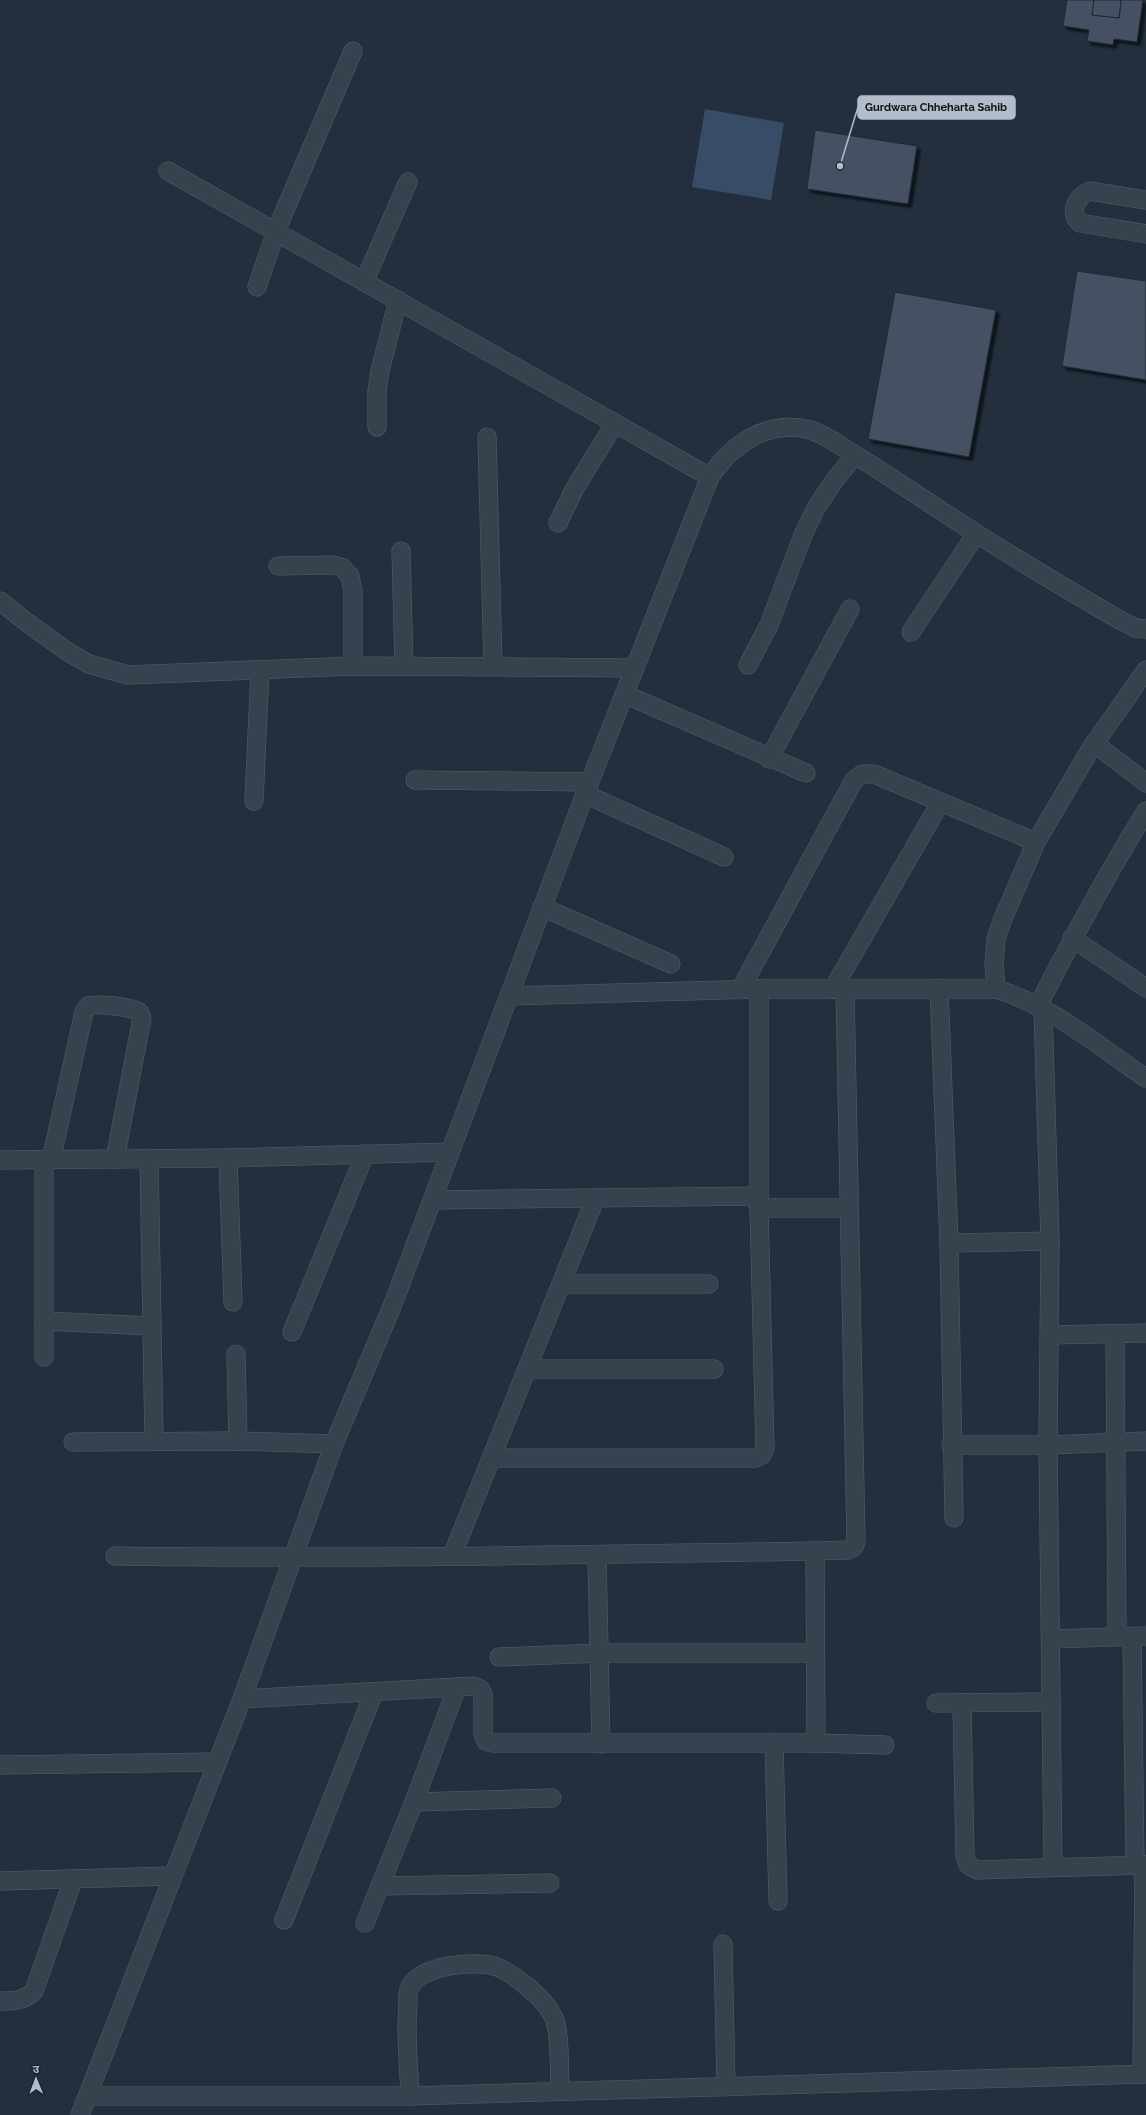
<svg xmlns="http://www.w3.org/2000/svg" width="1146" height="2115" font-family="Raleway,'Noto Sans Devanagari',sans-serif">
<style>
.water{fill:#394c67}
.building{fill:#455162;stroke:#1f2835;filter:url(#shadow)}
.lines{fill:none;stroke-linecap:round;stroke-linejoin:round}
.minor-casing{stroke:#565f6c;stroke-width:19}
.minor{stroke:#38414e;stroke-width:18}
.leader{fill:none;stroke:#b4bcc9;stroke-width:1.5}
.callout-dot{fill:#b4bcc9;stroke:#1d2633;stroke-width:1.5}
.callout{fill:#b4bcc9;stroke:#b4bcc9;stroke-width:1.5}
.callout-label{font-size:11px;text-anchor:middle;font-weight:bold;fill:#111}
</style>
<defs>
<filter id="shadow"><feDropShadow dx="3.5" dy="3.5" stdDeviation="1" flood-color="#0009"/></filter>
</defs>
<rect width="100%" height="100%" fill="#242f3e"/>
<!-- water -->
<path class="water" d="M705,109L784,123L771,200L692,187Z"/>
<!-- building -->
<g class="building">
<path d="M1067,0H1094L1092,15L1119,18L1121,0H1143L1137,42L1114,39L1113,45L1087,41L1089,30L1063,26Z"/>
<path d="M1094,0H1121L1119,18L1092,15Z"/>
<path d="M815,130L917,146L908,204L807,189Z"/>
<path d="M1077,271L1146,281V380L1062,366Z"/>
<path d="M895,292L996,310L969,457L868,439Z"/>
</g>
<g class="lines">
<!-- minor casing -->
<g class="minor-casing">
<g id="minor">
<path d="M168,171L710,477"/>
<path d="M1146,200L1090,191C1077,196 1068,212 1080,223L1146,234"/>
<path d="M364,282L408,182"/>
<path d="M257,287L276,231L353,51"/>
<path d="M377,427V391L380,371L398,300"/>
<path d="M487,437L493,666"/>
<path d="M558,523L575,488L615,423"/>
<path d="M401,551L404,665"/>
<path d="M278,566L334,565L343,568L350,576L353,592V666"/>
<path d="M0,601L25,621L68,652L89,664L128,675L353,666L635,668"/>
<path d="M911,632L976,534"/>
<path d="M748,665L769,625L803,535L816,508L834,481L855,455"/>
<path d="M624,694L806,773"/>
<path d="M1094,743L1146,783"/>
<path d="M769,759L850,609"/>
<path d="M415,780L590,782"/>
<path d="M585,794L724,857"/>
<path d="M254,801L260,670"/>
<path d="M542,907L671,964"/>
<path d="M1072,938L1146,988"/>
<path d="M939,988L949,1243L954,1518"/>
<path d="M833,989L940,803"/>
<path d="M996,989L994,964L996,939L1002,921L1036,842L1090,750L1146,670"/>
<path d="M740,990L854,780L862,774H874L1036,842"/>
<path d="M510,996L759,989H996C1052,1006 1098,1046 1146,1078"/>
<path d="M1038,1006C1072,939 1107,874 1146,811"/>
<path d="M1043,1008L1050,1241L1048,1445L1053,1867"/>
<path d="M149,1158L154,1441"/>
<path d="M228,1158L233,1302"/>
<path d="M0,1160L228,1158L450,1152"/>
<path d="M44,1160V1357"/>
<path d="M51,1160L84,1012L88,1006C96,1003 132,1007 139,1012C139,1013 142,1017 142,1018L115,1159"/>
<path d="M759,1197V1208H849"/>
<path d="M432,1200L759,1196V989"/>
<path d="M949,1243L1050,1241"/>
<path d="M562,1284H709"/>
<path d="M44,1321L152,1326"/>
<path d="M292,1332L365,1154"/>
<path d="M1115,1334L1117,1636"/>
<path d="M1050,1335L1146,1333"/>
<path d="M236,1354L238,1441"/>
<path d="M527,1369H714"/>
<path d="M73,1442L238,1441L334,1444"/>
<path d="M951,1445H1048L1146,1441"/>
<path d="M491,1458H755L762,1455L765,1448L759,1208"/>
<path d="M815,1551L816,1743"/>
<path d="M597,1555L601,1744"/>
<path d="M115,1556C348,1559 581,1555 815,1551L848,1550L854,1547L856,1542L845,989"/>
<path d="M452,1556L595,1199"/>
<path d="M1132,1636L1135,1865"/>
<path d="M1051,1639L1146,1636"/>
<path d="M499,1657L600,1653H815"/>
<path d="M242,1699L474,1686L480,1689L483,1694V1734L486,1741L492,1743H816L885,1745"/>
<path d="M936,1703L1052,1702"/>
<path d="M962,1703L965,1855L968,1865L977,1870L1146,1865"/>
<path d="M774,1743L778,1901"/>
<path d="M0,1765L217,1762"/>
<path d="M414,1802L552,1798"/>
<path d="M0,1881L172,1876"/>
<path d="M380,1886L550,1883"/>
<path d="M284,1920L374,1692"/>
<path d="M365,1923L414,1802L457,1687"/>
<path d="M723,1944L726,2087"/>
<path d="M0,2001C14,2001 24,2001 34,1991L73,1880"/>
<path d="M1142,2074L1144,1865"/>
<path d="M88,2096H410L1146,2074"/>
<path d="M410,2096C409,2066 405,2035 408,2005C408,2000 407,1994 409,1990C417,1965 473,1960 494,1966C513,1972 545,1999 553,2016C561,2031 559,2073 560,2091"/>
<path d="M80,2115L242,1699L334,1444L393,1304L585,794L710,477C732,444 768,419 810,430C824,434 838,444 850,452C879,469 906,488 934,506C994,546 1056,583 1118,619L1136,628L1146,629"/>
</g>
</g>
<!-- minor -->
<use href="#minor" class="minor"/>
</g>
<!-- callouts -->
<path class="leader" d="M840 166L858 107"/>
<circle class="callout-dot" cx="840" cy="166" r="4"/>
<rect class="callout" x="858" y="96" width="157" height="23" rx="4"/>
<g class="callout-label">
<text x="936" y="111">Gurdwara Chheharta Sahib</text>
</g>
<!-- north arrow -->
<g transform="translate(36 2079) rotate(359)" stroke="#1d2633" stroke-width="3" paint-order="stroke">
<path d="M0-3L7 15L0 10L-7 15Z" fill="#b4bcc9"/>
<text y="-6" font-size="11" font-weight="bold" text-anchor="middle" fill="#b4bcc9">उ</text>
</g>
</svg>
